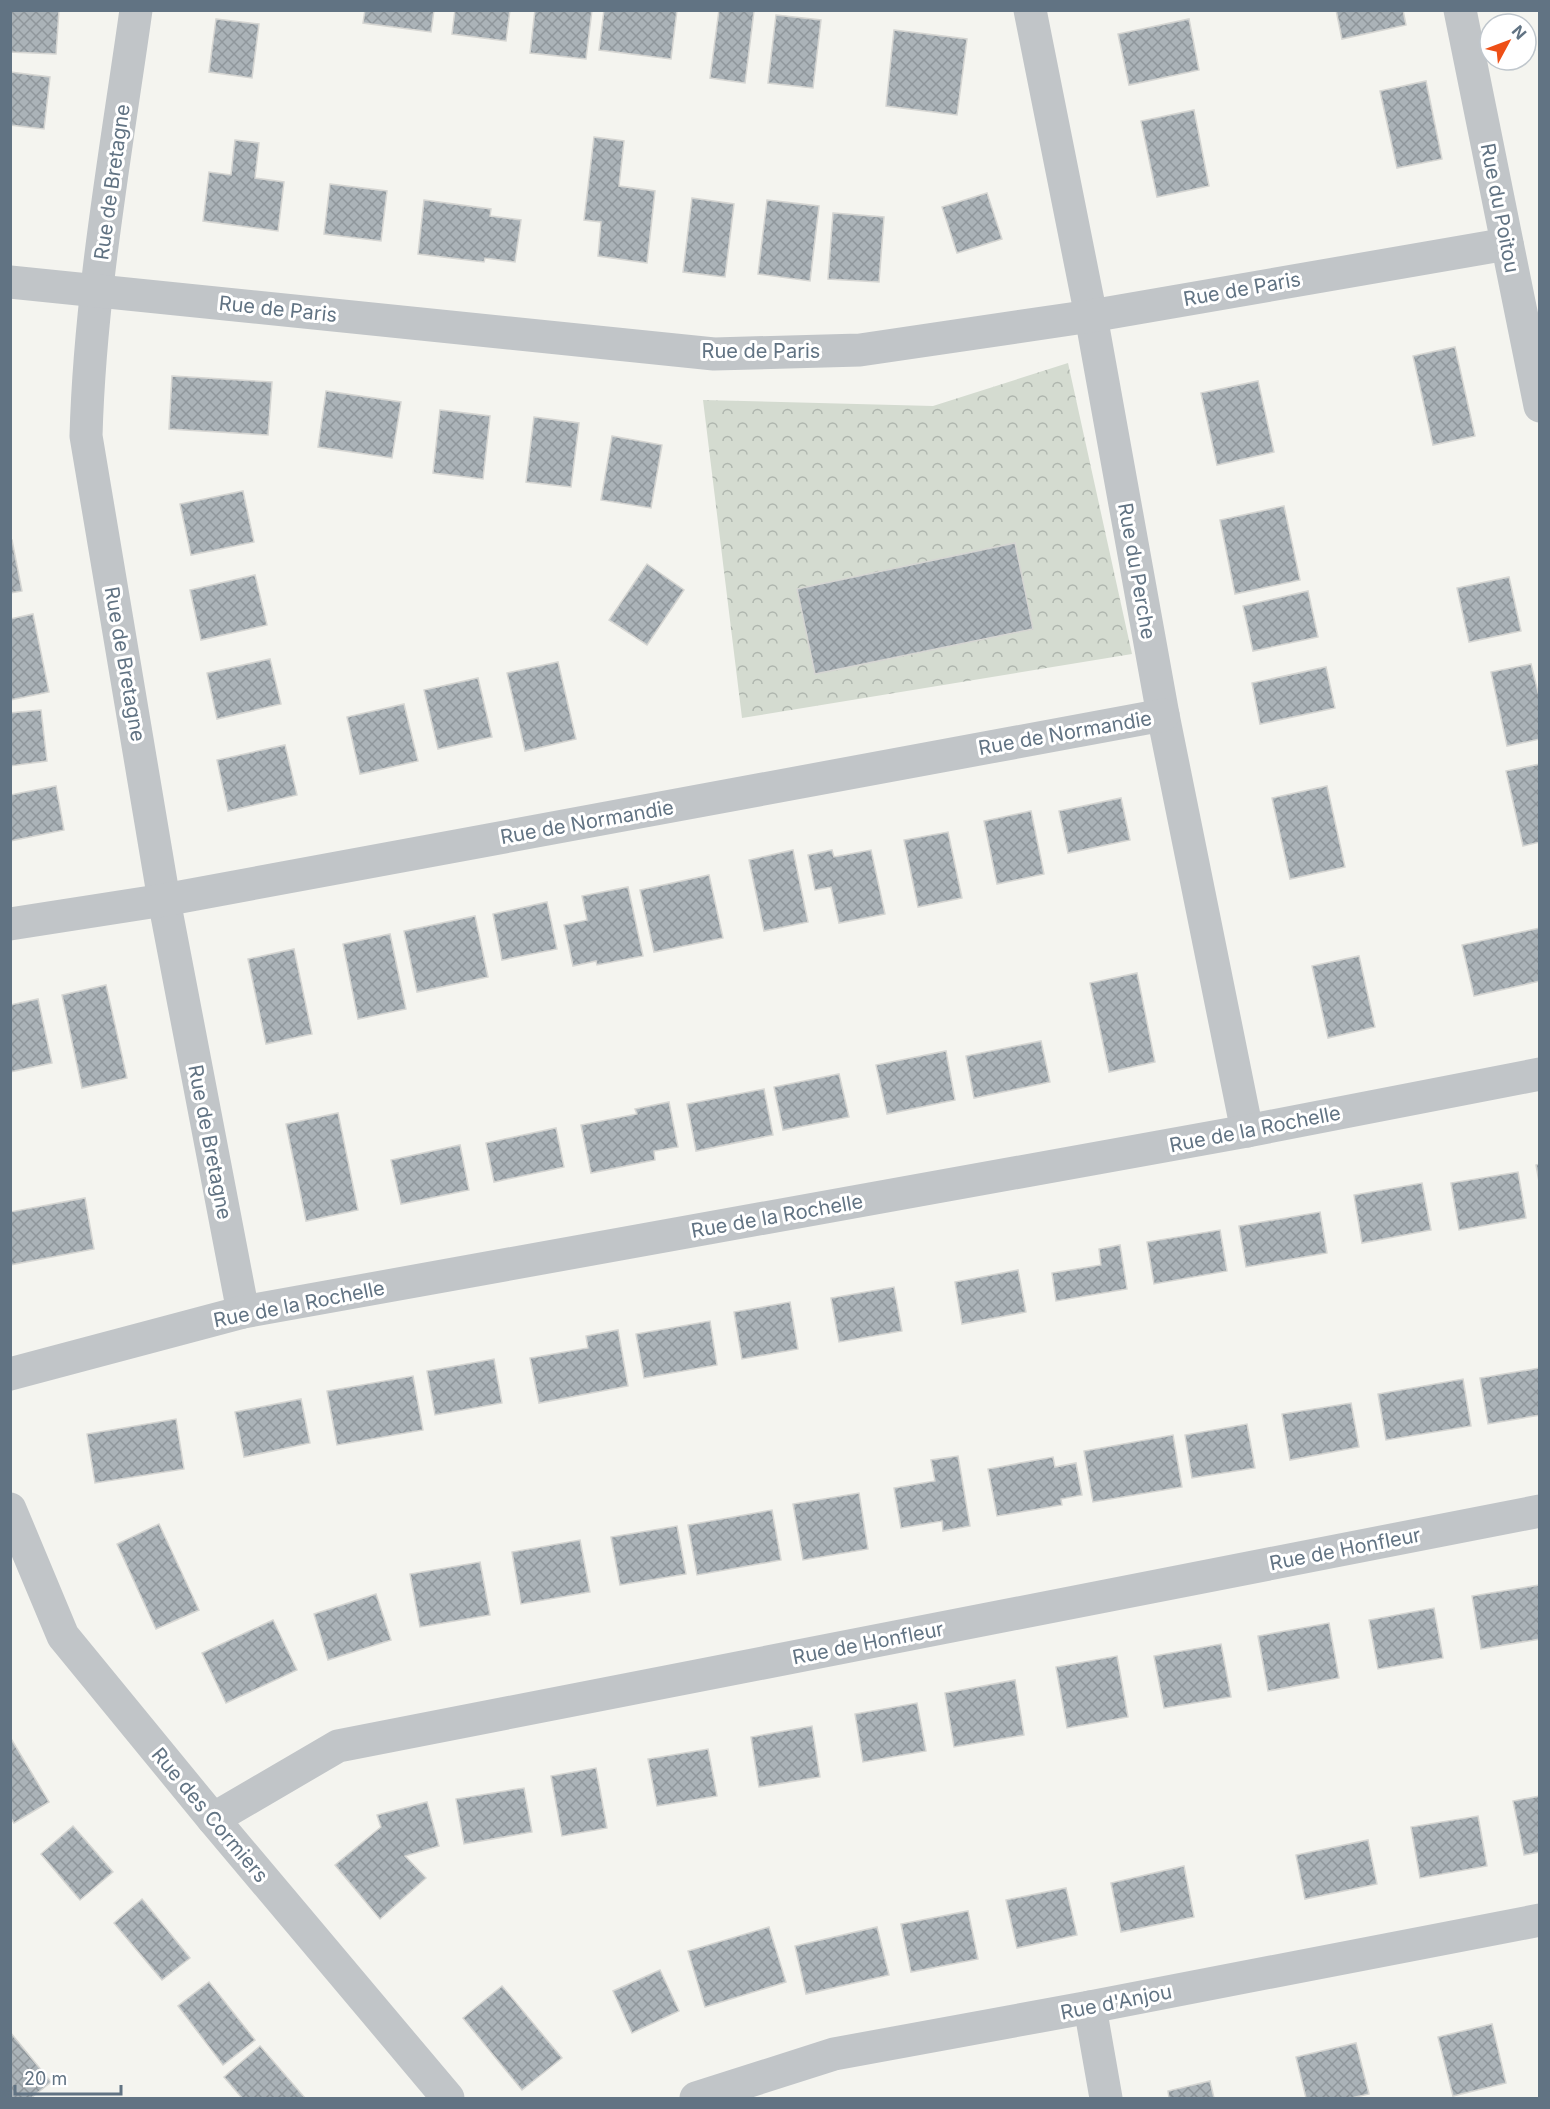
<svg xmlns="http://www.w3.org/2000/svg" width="1550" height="2109" font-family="Inter,sans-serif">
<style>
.park{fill:url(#park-crowns)}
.building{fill:url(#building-cross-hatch);stroke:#d5d5d2;stroke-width:1.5}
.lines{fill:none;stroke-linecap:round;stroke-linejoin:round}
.minor{stroke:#c1c5c8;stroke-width:33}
.labels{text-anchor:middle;stroke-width:6;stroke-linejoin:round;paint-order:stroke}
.street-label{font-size:20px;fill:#617383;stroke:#fff}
</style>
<defs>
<pattern id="park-crowns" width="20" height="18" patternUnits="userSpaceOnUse" patternTransform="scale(1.5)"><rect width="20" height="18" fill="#d4dbd0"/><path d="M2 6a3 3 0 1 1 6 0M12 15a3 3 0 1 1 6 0" fill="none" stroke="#afb6ae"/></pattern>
<pattern id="building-cross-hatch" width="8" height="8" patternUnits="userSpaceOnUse" patternTransform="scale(1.5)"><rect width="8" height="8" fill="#abb3b8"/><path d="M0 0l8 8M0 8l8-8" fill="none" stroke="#8f969b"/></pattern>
</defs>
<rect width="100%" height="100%" fill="#f4f4ef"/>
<!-- park -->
<path class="park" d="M1068,363L1132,654L742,718L703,400L933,406Z"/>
<!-- building -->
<g class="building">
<path d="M10,10H59L56,54L10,52Z"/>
<path d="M365,10H434L431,32L363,23Z"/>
<path d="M455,10H510L506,41L452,34Z"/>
<path d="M535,10H592L586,59L530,53Z"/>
<path d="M604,10H677L671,59L599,50Z"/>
<path d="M719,10L754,11L745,83L710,78Z"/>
<path d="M1336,10H1403L1406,25L1342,39Z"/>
<path d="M776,15L821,20L813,88L768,83Z"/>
<path d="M216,19L259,24L252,78L209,72Z"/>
<path d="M1189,19L1199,70L1129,85L1118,34Z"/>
<path d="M894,30L967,39L957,115L886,106Z"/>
<path d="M10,72L50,77L44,129L10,125Z"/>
<path d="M1426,81L1442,159L1397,168L1380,91Z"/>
<path d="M1194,110L1209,186L1157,197L1141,121Z"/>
<path d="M594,137L624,141L619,186L655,191L647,263L598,256L601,222L584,220Z"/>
<path d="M235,140L259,143L255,178L284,182L278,231L203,221L209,172L231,175Z"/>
<path d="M330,184L387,191L381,241L324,234Z"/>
<path d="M987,193L1002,239L957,253L942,207Z"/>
<path d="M692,198L734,204L725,277L683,272Z"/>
<path d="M424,200L491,209L490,216L521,220L515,262L485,258L484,262L418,254Z"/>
<path d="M767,200L819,206L810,281L758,274Z"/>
<path d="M833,213L884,217L879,282L828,279Z"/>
<path d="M1455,347L1475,436L1433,445L1413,356Z"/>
<path d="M172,376L272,382L268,435L169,429Z"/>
<path d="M1258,381L1274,452L1217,465L1201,393Z"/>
<path d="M326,391L401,402L392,458L318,447Z"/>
<path d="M440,410L490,416L483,479L433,473Z"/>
<path d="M534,417L579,423L571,487L526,482Z"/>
<path d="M612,436L662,445L651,508L601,500Z"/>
<path d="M243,491L254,542L191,555L180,504Z"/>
<path d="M1284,506L1300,580L1235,594L1220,520Z"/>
<path d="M10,540H12L22,591L10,593Z"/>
<path d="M1015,543L1033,629L815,674L797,589Z"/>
<path d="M647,564L684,590L647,645L609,620Z"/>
<path d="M255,575L267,625L201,640L190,590Z"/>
<path d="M1509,577L1521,631L1469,642L1457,588Z"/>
<path d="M1308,591L1318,637L1253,651L1243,606Z"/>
<path d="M33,614L49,692L10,700V619Z"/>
<path d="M270,659L281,704L217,719L207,673Z"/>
<path d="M558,662L576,739L525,751L507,673Z"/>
<path d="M1531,664L1540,700V739L1507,746L1491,672Z"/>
<path d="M1326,667L1335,708L1260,724L1252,683Z"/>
<path d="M478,678L492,737L438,749L424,690Z"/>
<path d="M404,704L418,761L360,774L347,717Z"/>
<path d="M41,710L47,761L10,766V713Z"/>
<path d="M285,745L297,795L228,811L217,760Z"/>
<path d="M1540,764V842L1523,846L1506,771Z"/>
<path d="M56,786L64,830L10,841V795Z"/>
<path d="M1327,786L1345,867L1290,879L1272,798Z"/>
<path d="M1121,798L1130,840L1068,853L1059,811Z"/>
<path d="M1031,811L1044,874L997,884L984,821Z"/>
<path d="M948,832L962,898L918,907L904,840Z"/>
<path d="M793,850L808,922L764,931L749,860Z"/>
<path d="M832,850L834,857L871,850L885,914L839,923L831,887L815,890L808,855Z"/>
<path d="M709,875L723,938L654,952L640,890Z"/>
<path d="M628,887L643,956L597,965L596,961L573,966L564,925L587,920L582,896Z"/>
<path d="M547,902L557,949L502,960L493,914Z"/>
<path d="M475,916L488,977L417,992L404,931Z"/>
<path d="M1540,928V981L1474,996L1462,945Z"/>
<path d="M390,934L406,1009L358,1019L343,944Z"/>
<path d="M294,949L312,1034L266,1044L248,959Z"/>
<path d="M1359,956L1375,1027L1328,1038L1312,966Z"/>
<path d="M1137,973L1155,1062L1109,1072L1090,983Z"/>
<path d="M106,985L127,1078L82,1088L62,995Z"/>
<path d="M38,999L52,1063L10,1072V1005Z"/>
<path d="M1041,1041L1050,1082L974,1098L966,1056Z"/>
<path d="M946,1051L955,1100L887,1114L876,1065Z"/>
<path d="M839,1074L849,1117L783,1130L774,1087Z"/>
<path d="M764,1089L773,1135L696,1151L687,1104Z"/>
<path d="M669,1102L678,1147L654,1151L655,1160L591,1173L581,1125L637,1114L635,1109Z"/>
<path d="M338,1113L358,1210L306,1221L286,1124Z"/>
<path d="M556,1128L564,1167L494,1182L486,1143Z"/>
<path d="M460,1145L469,1190L401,1204L391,1160Z"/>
<path d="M1540,1164V1187L1536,1165Z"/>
<path d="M1518,1172L1526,1218L1459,1230L1451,1183Z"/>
<path d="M1422,1183L1431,1230L1362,1243L1354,1195Z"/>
<path d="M85,1198L94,1249L10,1265V1212Z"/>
<path d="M1320,1212L1327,1253L1246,1267L1239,1226Z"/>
<path d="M1220,1230L1227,1271L1154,1284L1147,1242Z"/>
<path d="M1120,1245L1127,1289L1056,1301L1052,1273L1101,1265L1099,1249Z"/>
<path d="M1018,1270L1026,1312L962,1324L955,1282Z"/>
<path d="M894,1287L902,1331L839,1342L831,1298Z"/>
<path d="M790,1302L798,1349L742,1359L734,1312Z"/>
<path d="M710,1321L717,1365L644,1378L636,1334Z"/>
<path d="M618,1330L628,1386L539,1403L530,1358L588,1348L586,1336Z"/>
<path d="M494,1359L502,1403L435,1415L427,1371Z"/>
<path d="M1540,1368V1415L1488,1424L1480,1378Z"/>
<path d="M413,1376L423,1430L337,1445L327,1391Z"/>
<path d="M1463,1379L1471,1426L1386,1440L1378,1394Z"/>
<path d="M301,1399L310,1443L244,1457L235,1412Z"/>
<path d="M1351,1403L1359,1447L1290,1460L1282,1414Z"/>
<path d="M176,1419L184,1469L95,1483L87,1434Z"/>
<path d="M1247,1424L1255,1468L1192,1478L1185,1435Z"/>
<path d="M1173,1435L1182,1487L1093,1502L1084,1451Z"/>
<path d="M958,1456L970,1526L943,1531L942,1521L901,1528L894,1488L935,1481L931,1460Z"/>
<path d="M1053,1457L1055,1467L1076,1463L1082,1495L1061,1499L1062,1505L997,1516L988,1469Z"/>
<path d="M859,1493L868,1549L803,1560L793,1504Z"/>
<path d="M772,1510L781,1560L697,1575L688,1525Z"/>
<path d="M159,1524L199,1610L156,1629L117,1544Z"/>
<path d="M677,1526L686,1574L620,1585L611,1537Z"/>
<path d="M580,1540L590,1592L521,1604L512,1552Z"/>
<path d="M480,1562L490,1615L420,1627L410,1574Z"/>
<path d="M1540,1585V1639L1481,1649L1472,1596Z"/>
<path d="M376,1594L391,1640L328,1660L314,1614Z"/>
<path d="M1434,1608L1443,1658L1378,1669L1369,1620Z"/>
<path d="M273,1620L297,1670L226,1703L202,1653Z"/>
<path d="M1329,1623L1339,1678L1268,1691L1258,1636Z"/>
<path d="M1221,1644L1231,1697L1164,1708L1154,1656Z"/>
<path d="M1117,1656L1128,1717L1067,1728L1056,1667Z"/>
<path d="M1015,1680L1024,1735L954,1747L945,1693Z"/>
<path d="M917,1703L926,1751L863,1762L855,1714Z"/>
<path d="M812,1726L820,1777L759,1787L751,1737Z"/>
<path d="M10,1737L49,1802L14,1823L10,1817Z"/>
<path d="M708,1749L717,1796L657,1806L648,1759Z"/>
<path d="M596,1768L607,1828L562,1836L551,1776Z"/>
<path d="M524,1788L532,1832L464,1844L456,1799Z"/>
<path d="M1540,1796V1852L1524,1855L1513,1801Z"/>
<path d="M427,1802L439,1846L405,1856L426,1878L380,1919L335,1865L381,1827L377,1815Z"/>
<path d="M1478,1816L1487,1866L1420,1878L1411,1827Z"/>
<path d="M73,1826L113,1872L80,1900L41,1854Z"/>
<path d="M1368,1840L1377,1884L1305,1899L1296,1855Z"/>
<path d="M1184,1866L1194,1917L1121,1932L1111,1883Z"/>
<path d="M1066,1888L1077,1935L1017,1948L1006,1900Z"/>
<path d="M142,1899L190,1958L162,1980L114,1923Z"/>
<path d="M968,1911L978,1959L911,1972L901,1924Z"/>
<path d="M769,1927L786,1982L705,2007L688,1951Z"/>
<path d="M877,1927L889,1975L806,1994L795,1946Z"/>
<path d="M660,1970L679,2011L632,2033L613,1991Z"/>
<path d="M209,1982L255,2040L223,2065L178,2006Z"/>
<path d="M502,1986L562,2058L522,2090L463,2018Z"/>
<path d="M1492,2024L1506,2083L1453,2096L1438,2037Z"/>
<path d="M10,2032L51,2082L31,2098H10Z"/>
<path d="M1356,2043L1369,2094L1351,2098H1306L1296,2057Z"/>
<path d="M260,2046L305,2098H242L224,2077Z"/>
<path d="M1210,2081L1214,2098H1169L1168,2091Z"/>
</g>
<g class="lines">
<!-- minor -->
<g class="minor">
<path d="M136,10C116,152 90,294 86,436L164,900L243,1312"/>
<path d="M1030,10L1091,316L1163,715L1247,1131"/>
<path d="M1460,10L1540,406"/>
<path d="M10,282L714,354L860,350L1091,316L1507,244"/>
<path d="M10,924L164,900L1163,715"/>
<path d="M10,1374L243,1312L1247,1131L1540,1074"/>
<path d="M10,1509L63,1636L213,1819L448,2098"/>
<path d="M213,1819L338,1746L1540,1511"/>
<path d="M1090,2007L1106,2098"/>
<path d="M696,2098L834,2054L1090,2007L1540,1920"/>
</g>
</g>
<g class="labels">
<!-- street labels -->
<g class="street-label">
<text transform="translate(112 182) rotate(-82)" y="7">Rue de Bretagne</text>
<text transform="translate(1500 208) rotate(79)" y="7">Rue du Poitou</text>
<text transform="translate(1242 289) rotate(-10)" y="7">Rue de Paris</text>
<text transform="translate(278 309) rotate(6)" y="7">Rue de Paris</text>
<text x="761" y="358">Rue de Paris</text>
<text transform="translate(1137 571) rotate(80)" y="7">Rue du Perche</text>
<text transform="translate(125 664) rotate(80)" y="7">Rue de Bretagne</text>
<text transform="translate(1065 733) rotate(-10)" y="7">Rue de Normandie</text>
<text transform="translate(587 822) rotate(-10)" y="7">Rue de Normandie</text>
<text transform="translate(1255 1129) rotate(-11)" y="7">Rue de la Rochelle</text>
<text transform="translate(210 1142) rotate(79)" y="7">Rue de Bretagne</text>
<text transform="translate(777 1216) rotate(-10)" y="7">Rue de la Rochelle</text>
<text transform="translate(299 1304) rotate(-11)" y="7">Rue de la Rochelle</text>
<text transform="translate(1345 1549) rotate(-11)" y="7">Rue de Honfleur</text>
<text transform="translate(868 1643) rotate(-11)" y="7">Rue de Honfleur</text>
<text transform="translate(210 1815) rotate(50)" y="7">Rue des Cormiers</text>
<text transform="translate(1116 2002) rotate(-11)" y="7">Rue d'Anjou</text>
</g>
</g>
<!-- border -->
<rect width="1550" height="2109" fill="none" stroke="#617383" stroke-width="24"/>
<!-- north arrow -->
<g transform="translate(1508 42) rotate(49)"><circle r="28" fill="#ffffff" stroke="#c0c7cd" stroke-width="1.5"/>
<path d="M0-4.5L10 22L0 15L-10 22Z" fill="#ee4f16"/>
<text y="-9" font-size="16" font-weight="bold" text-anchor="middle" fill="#617383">N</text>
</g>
<!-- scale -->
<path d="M15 2085v9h106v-9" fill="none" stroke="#617383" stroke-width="3"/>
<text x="24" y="2085" font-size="18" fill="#617383" stroke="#ffffff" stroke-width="4.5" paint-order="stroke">20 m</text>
</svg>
